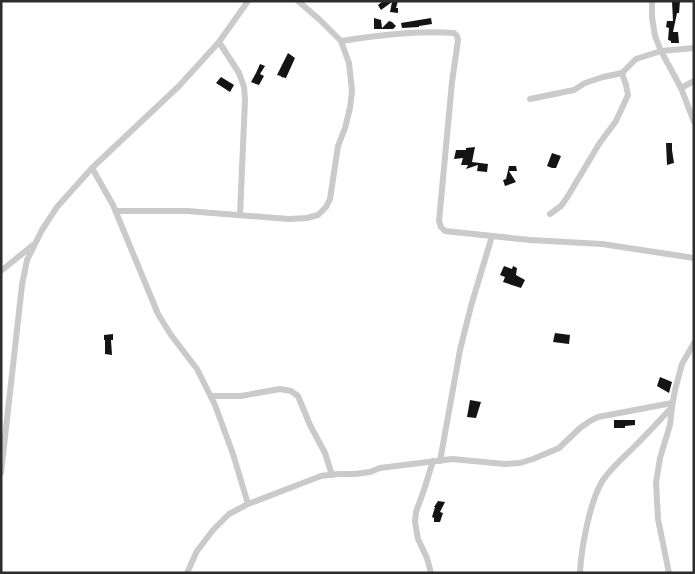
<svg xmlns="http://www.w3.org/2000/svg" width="695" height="574" font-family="Montserrat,sans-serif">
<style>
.building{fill:#141414}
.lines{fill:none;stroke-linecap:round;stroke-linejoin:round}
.minor{stroke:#cacaca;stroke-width:6}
</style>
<rect width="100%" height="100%" fill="#fff"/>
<!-- building -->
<g class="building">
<path d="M383,1H398L396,8H398V13L390,12L392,2L381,10L378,5Z"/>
<path d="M672,1H680L679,13H677L673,32H678L679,43H671V40V41L668,40L669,28L666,27L667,21H673Z"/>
<path d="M374,18L381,20L382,28L389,21L392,22L396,26L393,29H374Z"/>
<path d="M431,18L432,24L419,26V27L402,28L401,23Z"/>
<path d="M288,53L295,58L286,78L281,77V76L277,75Z"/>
<path d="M260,64L265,66L260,74L264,76L259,85L251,82L256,73Z"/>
<path d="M221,77L234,85L230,92L216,83Z"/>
<path d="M666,143H672V150L674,163L667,165Z"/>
<path d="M475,147L472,162L488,164L487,172L477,171L478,165L466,169L468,165H461L463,158L454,159L456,150H466V148Z"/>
<path d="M552,153L561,156L556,168H552L547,166Z"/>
<path d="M509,166H516L517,171H509L516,182L505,186L503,180L506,179Z"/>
<path d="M504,266L512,269L513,266L517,268L516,275L525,280L521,288L503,282L505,277L500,275Z"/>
<path d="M555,333L570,335L569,344L553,342Z"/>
<path d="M113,334V340H111L112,355L105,354V340H104V335Z"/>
<path d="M660,377L672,382L669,393L657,386Z"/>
<path d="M470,400L481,402L476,418L467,417Z"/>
<path d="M614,420H635V425L625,426V428H614Z"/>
<path d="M438,501L445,502L440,512L443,513L440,522H434V518L432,517L435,507H434Z"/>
</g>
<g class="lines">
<!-- minor -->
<g class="minor">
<path d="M652,1V17L655,36L661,51L681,88L694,122"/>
<path d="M341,41C378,35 417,30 454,33L457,36L458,40L452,82L439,221L441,227L445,231L530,240L602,244L694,258"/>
<path d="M219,42L239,73L244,87L245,100L240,215"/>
<path d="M681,88L694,81"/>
<path d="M530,99L574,90L585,83L603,77L622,73L636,59L661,51L694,48"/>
<path d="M92,168L113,205L158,314L171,335L197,369L215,405L233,454L248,504"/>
<path d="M116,211H187L289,219L307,218L318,215L326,207L330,199L338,146L345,128L350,108L352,91L349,63L341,41L320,20L298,1"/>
<path d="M550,214L561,206L568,196L599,144L616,121L628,95L626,85L622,73"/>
<path d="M1,271L33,245"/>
<path d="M211,396H241L280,389L291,391L298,396L310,425L325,453L332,475"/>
<path d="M440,461L460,350L471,306L492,236"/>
<path d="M1,473L22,285L27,260L42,230L57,207L92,168L179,86L219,42L248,1"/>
<path d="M187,573L197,551L213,530L229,514L248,504L321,476L338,474H355L370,472L380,468L452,459L505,464L520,463L533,459L559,448L580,428L590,421L598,417L672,403"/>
<path d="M431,573L427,558L418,539L415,522L416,512L424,490L433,461"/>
<path d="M580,573C581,549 590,500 603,480C612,467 624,457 635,446C648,433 660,420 672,407"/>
<path d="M669,573L658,519L656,483L660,458L670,425L672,407L675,390L682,364L694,343"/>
</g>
</g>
<!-- border -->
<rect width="695" height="574" fill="none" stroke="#2d2d2d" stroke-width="5"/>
</svg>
